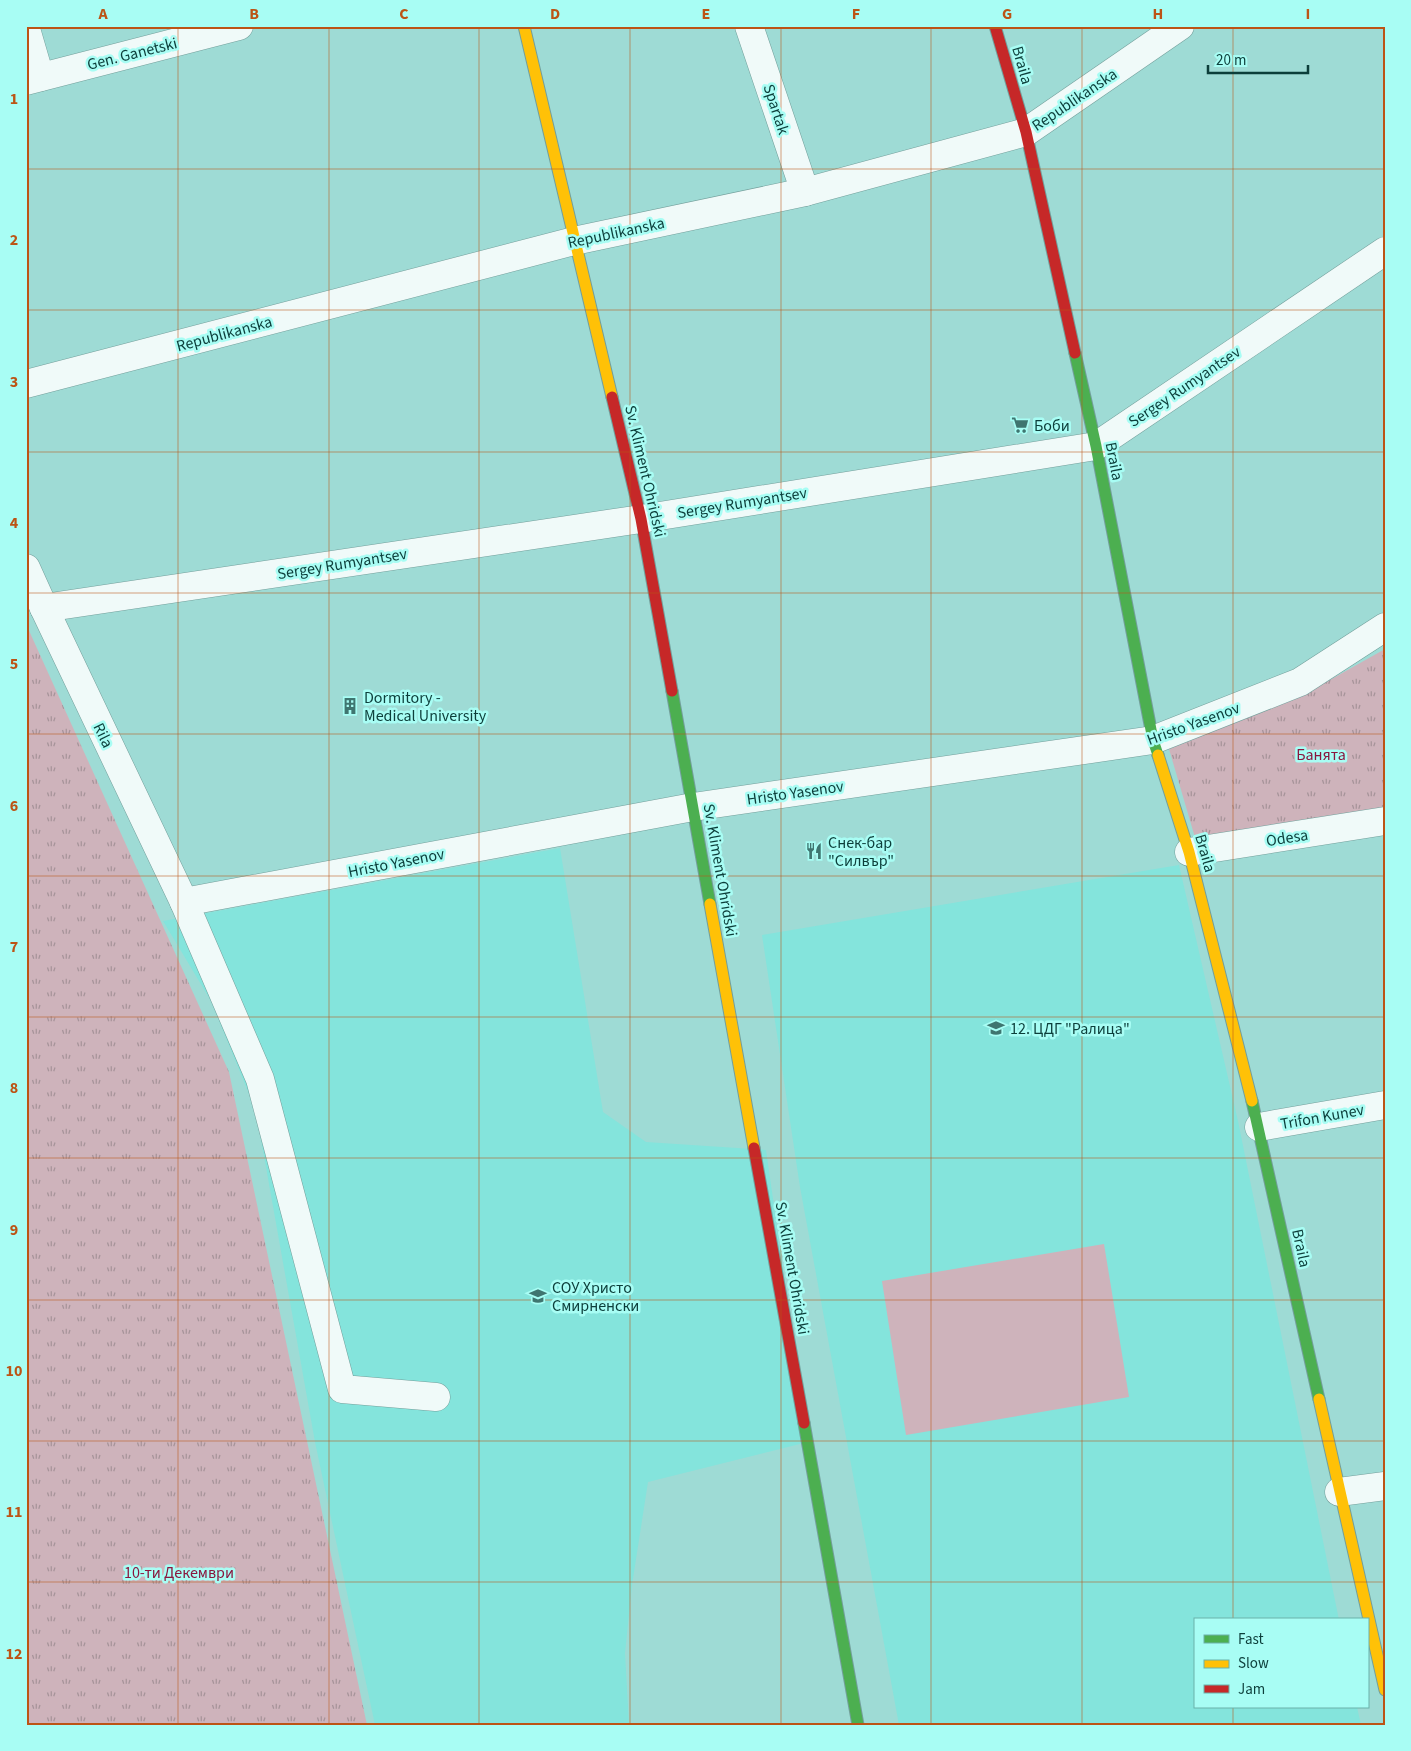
<svg xmlns="http://www.w3.org/2000/svg" width="1411" height="1751" font-family="'Source Sans 3',sans-serif">
<style>
.built{fill:#84e4dc}
.grass{fill:url(#grass-tufts)}
.garden{fill:#ceb3bb}
.lines{fill:none;stroke-linecap:round;stroke-linejoin:round}
.street-casing{stroke:#739f9b;stroke-width:29}
.fast-casing{stroke:#739f9b;stroke-width:13}
.slow-casing{stroke:#739f9b;stroke-width:13}
.jam-casing{stroke:#739f9b;stroke-width:13}
.street{stroke:#f0faf9;stroke-width:28}
.fast{stroke:#4caf50;stroke-width:11}
.slow{stroke:#ffc107;stroke-width:11}
.jam{stroke:#c62828;stroke-width:11}
.grid{fill:none;stroke:#bc5415;stroke-width:1;stroke-opacity:0.55}
.labels{text-anchor:middle;stroke-width:5;stroke-linejoin:round;paint-order:stroke}
.street-label{font-size:16px;fill:#0c3e3a;stroke:#a8fdf4}
.poi-label{font-size:16px;fill:#0c3e3a;stroke:#a8fdf4;text-anchor:start}
.park-label{font-size:16px;fill:#8a163e;stroke:#a8fdf4}
.neatline{fill:none;stroke:#bc5415;stroke-width:2}
.grid-label{font-size:16px;text-anchor:middle;font-weight:bold;fill:#bc5415}
</style>
<defs>
<pattern id="grass-tufts" width="24" height="20" patternUnits="userSpaceOnUse" patternTransform="scale(1.25)"><rect width="24" height="20" fill="#ceb3bb"/><path d="M3 7l-1-3M5 7V3M7 7l1-3M15 17l-1-3M17 17v-4M19 17l1-3" fill="none" stroke="#a69399"/></pattern>
</defs>
<rect width="100%" height="100%" fill="#9edbd5"/>
<!-- built -->
<g class="built">
<path d="M560,848L603,1112L646,1142L766,1150L808,1442L648,1482L632,1585L625,1653L629,1725H375L315,1442L256,1111L211,1001L163,921Z"/>
<path d="M1179,865L1238,1121L1339,1620H1195V1707H1357L1361,1725H899L800,1187L762,935Z"/>
</g>
<!-- grass -->
<g class="grass">
<path d="M26,624L229,1072L367,1725H26Z"/>
<path d="M1385,649V807L1196,841L1169,749L1312,690Z"/>
</g>
<!-- garden -->
<path class="garden" d="M1104,1244L1129,1397L906,1435L882,1281Z"/>
<g class="lines">
<!-- street casing -->
<g class="street-casing">
<g id="street">
<path d="M749,26L805,192"/>
<path d="M26,29L40,77"/>
<path d="M26,81L239,26"/>
<path d="M26,384L574,241L805,192L1026,132L1180,26"/>
<path d="M26,568L44,608L184,902L260,1079L342,1389L436,1397"/>
<path d="M44,608L641,519L1096,446L1385,251"/>
<path d="M1189,852L1385,821"/>
<path d="M184,902L693,807L1153,740L1300,682L1385,627"/>
<path d="M1259,1127L1385,1105"/>
<path d="M1339,1492L1385,1486"/>
</g>
</g>
<!-- fast casing -->
<g class="fast-casing">
<g id="fast">
<path d="M1075,353L1096,446L1153,740L1158,755"/>
<path d="M672,691L710,904"/>
<path d="M1252,1101L1319,1399"/>
<path d="M804,1423L858,1725"/>
</g>
</g>
<!-- slow casing -->
<g class="slow-casing">
<g id="slow">
<path d="M524,26L612,397"/>
<path d="M1158,755L1189,852L1252,1101"/>
<path d="M710,904L754,1148"/>
<path d="M1319,1399L1385,1690"/>
</g>
</g>
<!-- jam casing -->
<g class="jam-casing">
<g id="jam">
<path d="M995,26L1026,132L1075,353"/>
<path d="M612,397L641,519L672,691"/>
<path d="M754,1148L804,1423"/>
</g>
</g>
<!-- street -->
<use href="#street" class="street"/>
<!-- fast -->
<use href="#fast" class="fast"/>
<!-- slow -->
<use href="#slow" class="slow"/>
<!-- jam -->
<use href="#jam" class="jam"/>
</g>
<!-- grid -->
<path class="grid" d="M178,26V1725M329,26V1725M479,26V1725M630,26V1725M781,26V1725M931,26V1725M1082,26V1725M1233,26V1620M26,169H1385M26,310H1385M26,452H1385M26,593H1385M26,734H1385M26,876H1385M26,1017H1385M26,1158H1385M26,1300H1385M26,1441H1385M26,1582H1385M1233,1707V1725"/>
<!-- icons -->
<defs>
<g id="supermarket-bare" transform="scale(1.35)"><path d="M-6-5.5h2.5l.6 2H6L4.5 2H-2.5L-4.4-4H-6ZM-1.5 3.2a1.3 1.3 0 1 0 .1 0ZM3 3.2a1.3 1.3 0 1 0 .1 0Z" fill="#3f7570" stroke="#a8fdf4" stroke-width="2.5" paint-order="stroke"/></g>
<g id="building-bare" transform="scale(1.35)"><path d="M-4-6H4V6H1V3H-1V6H-4ZM-2.5-4.3h1.7v1.8h-1.7ZM.8-4.3h1.7v1.8H.8ZM-2.5-1h1.7V.8h-1.7ZM.8-1h1.7V.8H.8Z" fill="#3f7570" stroke="#a8fdf4" stroke-width="2.5" paint-order="stroke"/></g>
<g id="restaurant-bare" transform="scale(1.35)"><path d="M-5-6h1v4h1v-4h1v4h1v-4h1v5L-1.5 .5V6h-2V.5L-5-1ZM5-6V6H3V1.5H1.5Q1.5-4 5-6Z" fill="#3f7570" stroke="#a8fdf4" stroke-width="2.5" paint-order="stroke"/></g>
<g id="school-bare" transform="scale(1.35)"><path d="M0-5L7-2L0 1L-7-2ZM-4 1L0 2.5L4 1V4Q0 6-4 4Z" fill="#3f7570" stroke="#a8fdf4" stroke-width="2.5" paint-order="stroke"/></g>
</defs>
<g fill-rule="evenodd">
<use href="#supermarket-bare" x="1020" y="425"/>
<use href="#building-bare" x="350" y="706"/>
<use href="#restaurant-bare" x="814" y="851"/>
<use href="#school-bare" x="996" y="1028"/>
<use href="#school-bare" x="538" y="1296"/>
</g>
<g class="labels">
<!-- street labels -->
<g class="street-label">
<text transform="translate(132 53) rotate(-14)" y="6">Gen. Ganetski</text>
<text transform="translate(1023 65) rotate(74)" y="6">Braila</text>
<text transform="translate(1074 99) rotate(-34)" y="6">Republikanska</text>
<text transform="translate(777 109) rotate(72)" y="6">Spartak</text>
<text transform="translate(616 232) rotate(-12)" y="6">Republikanska</text>
<text transform="translate(224 333) rotate(-15)" y="6">Republikanska</text>
<text transform="translate(1184 386) rotate(-34)" y="6">Sergey Rumyantsev</text>
<text transform="translate(1115 461) rotate(79)" y="6">Braila</text>
<text transform="translate(646 471) rotate(77)" y="6">Sv. Kliment Ohridski</text>
<text transform="translate(742 502) rotate(-9)" y="6">Sergey Rumyantsev</text>
<text transform="translate(342 563) rotate(-9)" y="6">Sergey Rumyantsev</text>
<text transform="translate(1193 723) rotate(-20)" y="6">Hristo Yasenov</text>
<text transform="translate(104 735) rotate(64)" y="6">Rila</text>
<text transform="translate(795 792) rotate(-8)" y="6">Hristo Yasenov</text>
<text transform="translate(1287 837) rotate(-9)" y="6">Odesa</text>
<text transform="translate(1206 853) rotate(74)" y="6">Braila</text>
<text transform="translate(396 862) rotate(-11)" y="6">Hristo Yasenov</text>
<text transform="translate(721 870) rotate(80)" y="6">Sv. Kliment Ohridski</text>
<text transform="translate(1322 1116) rotate(-10)" y="6">Trifon Kunev</text>
<text transform="translate(1302 1248) rotate(78)" y="6">Braila</text>
<text transform="translate(793 1268) rotate(80)" y="6">Sv. Kliment Ohridski</text>
</g>
<!-- poi labels -->
<g class="poi-label">
<text x="1034" y="431">Боби</text>
<text x="364" y="703">Dormitory -<tspan x="364" dy="18">Medical University</tspan></text>
<text x="828" y="848">Снек-бар<tspan x="828" dy="18">"Силвър"</tspan></text>
<text x="1010" y="1034">12. ЦДГ "Ралица"</text>
<text x="552" y="1293">СОУ Христо<tspan x="552" dy="18">Смирненски</tspan></text>
</g>
<!-- park labels -->
<g class="park-label">
<text x="1321" y="760">Банята</text>
<text x="179" y="1578">10-ти Декември</text>
</g>
</g>
<!-- border -->
<rect width="1411" height="1751" fill="none" stroke="#a8fdf4" stroke-width="55"/>
<!-- legend -->
<rect x="1194" y="1618" width="175" height="90" fill="#a8fdf4" stroke="#6ab1aa"/>
<rect x="1204" y="1635" width="25" height="8" fill="#4caf50" stroke="#6ab1aa"/>
<text x="1238" y="1644" font-size="15" fill="#0c3e3a">Fast</text>
<rect x="1204" y="1660" width="25" height="8" fill="#ffc107" stroke="#6ab1aa"/>
<text x="1238" y="1668" font-size="15" fill="#0c3e3a">Slow</text>
<rect x="1204" y="1685" width="25" height="8" fill="#c62828" stroke="#6ab1aa"/>
<text x="1238" y="1694" font-size="15" fill="#0c3e3a">Jam</text>
<!-- scale -->
<path d="M1208 65v8h100v-8" fill="none" stroke="#0c3e3a" stroke-width="2.5"/>
<text x="1216" y="65" font-size="15" fill="#0c3e3a" stroke="#a8fdf4" stroke-width="4" paint-order="stroke">20 m</text>
<rect x="28" y="28" width="1356" height="1696" class="neatline"/>
<g class="grid-label">
<text x="103" y="19">A</text>
<text x="254" y="19">B</text>
<text x="404" y="19">C</text>
<text x="555" y="19">D</text>
<text x="706" y="19">E</text>
<text x="856" y="19">F</text>
<text x="1007" y="19">G</text>
<text x="1158" y="19">H</text>
<text x="1308" y="19">I</text>
<text x="14" y="104">1</text>
<text x="14" y="245">2</text>
<text x="14" y="387">3</text>
<text x="14" y="528">4</text>
<text x="14" y="669">5</text>
<text x="14" y="811">6</text>
<text x="14" y="952">7</text>
<text x="14" y="1093">8</text>
<text x="14" y="1235">9</text>
<text x="14" y="1376">10</text>
<text x="14" y="1517">11</text>
<text x="14" y="1659">12</text>
</g>
</svg>
